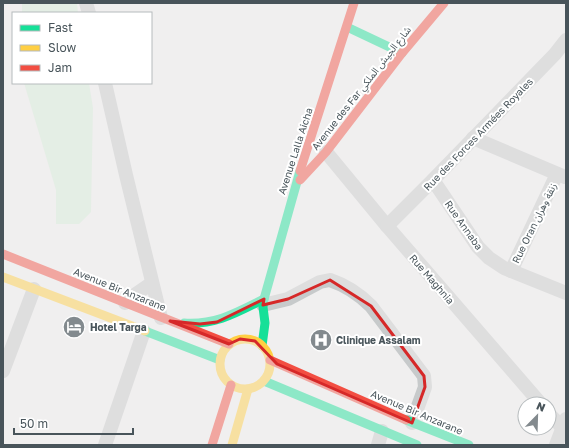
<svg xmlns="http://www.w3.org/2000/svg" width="569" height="448" font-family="'Golos Text','Noto Sans Arabic',sans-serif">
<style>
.green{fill:#d6edda}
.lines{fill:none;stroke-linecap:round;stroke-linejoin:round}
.street{stroke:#c7cacb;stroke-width:14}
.fast{stroke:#16e098;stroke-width:9}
.slow{stroke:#ffcf43;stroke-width:9}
.jam{stroke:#f24e42;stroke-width:9}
.marked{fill:none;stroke:#d62828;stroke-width:3;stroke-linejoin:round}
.labels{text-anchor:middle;stroke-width:4;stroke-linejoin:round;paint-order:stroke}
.street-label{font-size:10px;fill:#48545a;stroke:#fff}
.poi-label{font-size:10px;font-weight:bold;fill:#48545a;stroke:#fff;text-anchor:start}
</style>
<rect width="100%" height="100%" fill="#f0efef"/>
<!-- green -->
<g class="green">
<path d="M22,3H77L78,13H22Z"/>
<path d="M24,83H89L93,108L91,212L79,224H56V190Z"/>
</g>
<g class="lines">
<!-- street -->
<g class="street">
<path d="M86,3L89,13"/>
<path d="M105,83L126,175L161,318"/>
<path d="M473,138L565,177"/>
<path d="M326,152L387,226L541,404"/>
<path d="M433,180L478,247L489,258L504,268L566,293"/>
<path d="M387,226L433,180L555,54L566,40"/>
<path d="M511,271L557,174"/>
<path d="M125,303L133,296L152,283"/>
<path d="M263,305L288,299L320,282L330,280C345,285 360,295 371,306L424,376L425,387L412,423"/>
<path d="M3,371L34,289"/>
<path d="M549,414L562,427"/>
<path d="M105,445L144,331"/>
<path d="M378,445L382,431"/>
<path d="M556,445L566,419"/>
</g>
<!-- fast -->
<g class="fast">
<path d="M347,27L402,53"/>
<path d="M184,323C216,325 236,313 264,299"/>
<path d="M145,331L220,360"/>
<path d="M262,346L265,323L263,307L264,299L300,171"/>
<path d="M264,381L417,445"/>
<path d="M406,420L469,445"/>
</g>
<!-- slow -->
<g class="slow">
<path d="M3,277L145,331"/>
<circle cx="245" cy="364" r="25"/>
<path d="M232,445L248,389"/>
</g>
<!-- jam -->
<g class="jam">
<path d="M300,171L354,3"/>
<path d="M300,180L326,152L402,53L444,3"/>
<path d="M3,254L229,344"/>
<path d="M270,360L406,420"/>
<path d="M212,445L231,385"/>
</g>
</g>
<!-- marked area -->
<path d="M0 0H569V448H0ZM330,280L371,306L424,376L425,387L412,423L277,364L255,341L240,339L229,344L170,321L200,324L217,322L264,299L263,305L288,299Z" fill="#f0efef" fill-opacity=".55" fill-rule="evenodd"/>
<path class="marked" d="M330,280L371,306L424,376L425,387L412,423L277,364L255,341L240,339L229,344L170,321L200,324L217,322L264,299L263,305L288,299Z"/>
<!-- icons -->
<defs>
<g id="hotel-disc" transform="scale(1.15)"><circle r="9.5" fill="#838a8e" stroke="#fff"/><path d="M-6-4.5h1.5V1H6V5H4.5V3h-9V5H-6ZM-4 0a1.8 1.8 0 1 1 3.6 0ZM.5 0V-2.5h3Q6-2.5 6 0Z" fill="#fff"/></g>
<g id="hospital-disc" transform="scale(1.15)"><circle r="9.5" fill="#838a8e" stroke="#fff"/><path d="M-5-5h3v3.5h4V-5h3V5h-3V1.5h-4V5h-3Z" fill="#fff"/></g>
</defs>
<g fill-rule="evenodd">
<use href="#hotel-disc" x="74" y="327"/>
<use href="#hospital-disc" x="321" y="340"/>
</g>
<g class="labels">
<!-- street labels -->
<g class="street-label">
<text transform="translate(361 88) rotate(-52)" y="4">Avenue des Far شارع الجيش الملكي</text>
<text transform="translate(478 134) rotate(-46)" y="4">Rue des Forces Armées Royales</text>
<text transform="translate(295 151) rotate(-72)" y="4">Avenue Lalla Aicha</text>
<text transform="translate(534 223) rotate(-64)" y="4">Rue Oran زنقة وهران</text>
<text transform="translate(464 225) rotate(55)" y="4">Rue Annaba</text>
<text transform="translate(432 279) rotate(49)" y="4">Rue Maghnia</text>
<text transform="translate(120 289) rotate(22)" y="4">Avenue Bir Anzarane</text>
<text transform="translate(417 412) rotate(23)" y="4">Avenue Bir Anzarane</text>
</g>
<!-- poi labels -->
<g class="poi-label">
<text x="90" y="331">Hotel Targa</text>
<text x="336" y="344">Clinique Assalam</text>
</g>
</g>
<!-- border -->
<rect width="569" height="448" fill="none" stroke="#48545a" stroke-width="8"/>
<!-- legend -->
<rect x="12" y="12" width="140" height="72" fill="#ffffff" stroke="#b6bbbd"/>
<rect x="20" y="25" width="20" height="6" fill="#16e098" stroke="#b6bbbd"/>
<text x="48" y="32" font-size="12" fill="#48545a">Fast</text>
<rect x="20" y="45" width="20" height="6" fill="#ffcf43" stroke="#b6bbbd"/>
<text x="48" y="52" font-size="12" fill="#48545a">Slow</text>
<rect x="20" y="65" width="20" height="6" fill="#f24e42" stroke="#b6bbbd"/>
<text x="48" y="72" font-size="12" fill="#48545a">Jam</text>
<!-- north arrow -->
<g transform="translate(537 416) rotate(23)"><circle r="19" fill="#ffffff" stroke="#b6bbbd"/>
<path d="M0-3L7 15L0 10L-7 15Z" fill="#838a8e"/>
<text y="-6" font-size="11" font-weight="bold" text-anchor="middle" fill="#48545a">N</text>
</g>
<!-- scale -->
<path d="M14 428v6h119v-6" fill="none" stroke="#48545a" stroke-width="2"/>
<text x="20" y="428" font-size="12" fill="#48545a" stroke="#ffffff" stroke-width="3" paint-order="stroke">50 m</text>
</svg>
